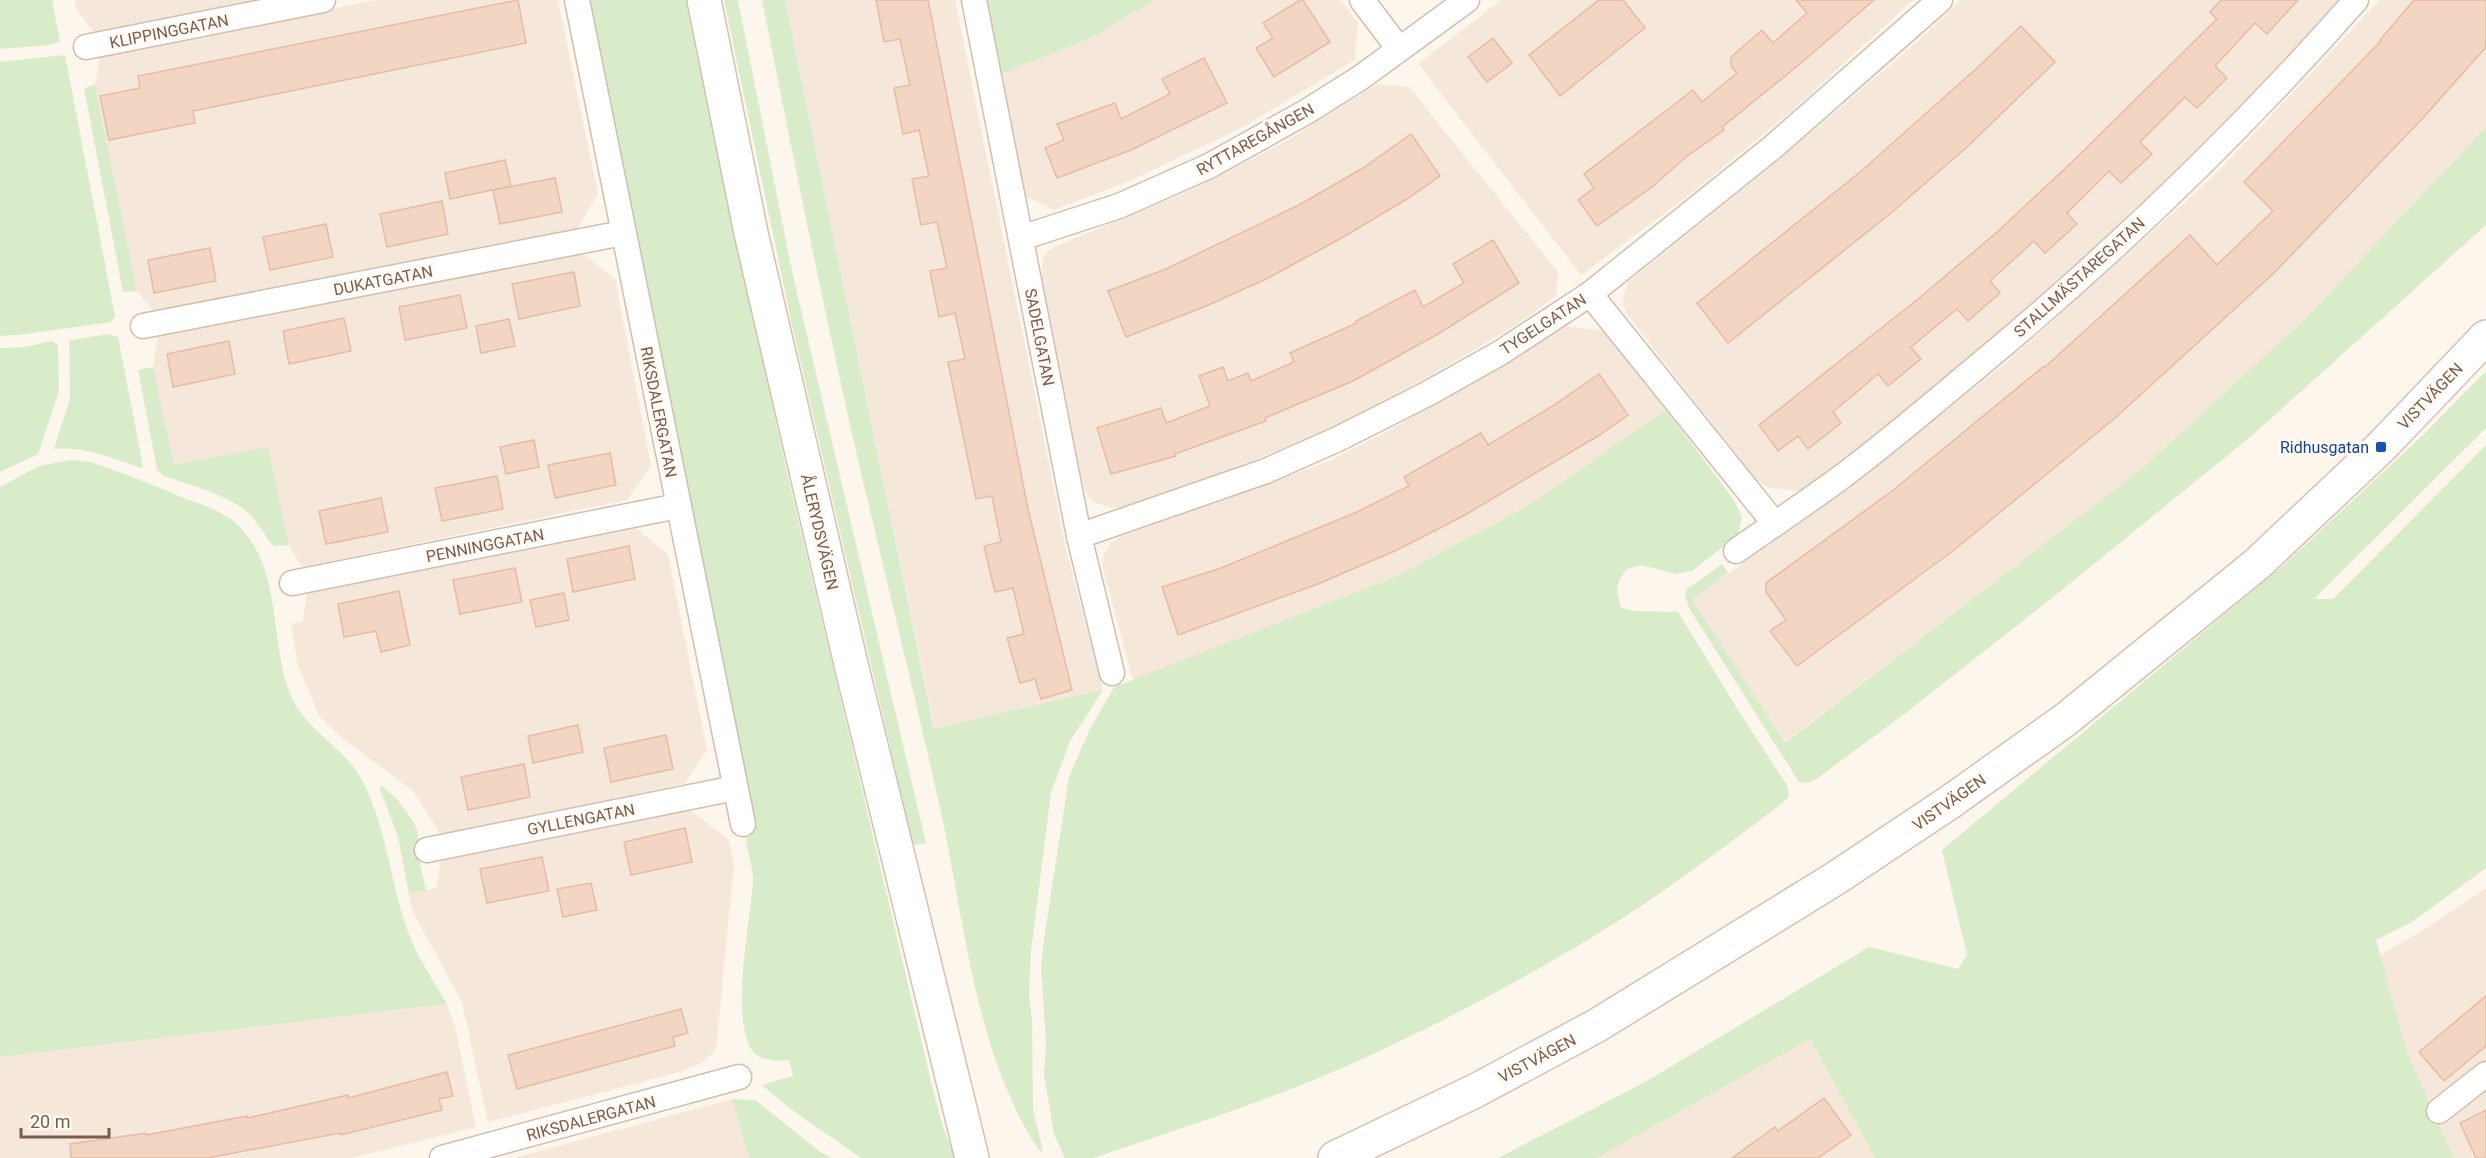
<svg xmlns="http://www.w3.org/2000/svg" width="2486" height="1158" font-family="Roboto,sans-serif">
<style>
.residential{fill:#f5e8da}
.green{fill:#d8ecc9}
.building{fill:#f3d5c3;stroke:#e6bba3;stroke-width:1.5}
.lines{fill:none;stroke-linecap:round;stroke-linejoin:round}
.minor-casing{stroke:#d1beb0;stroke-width:27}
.secondary-casing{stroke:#d6c0b0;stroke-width:36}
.minor{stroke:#fff;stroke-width:24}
.secondary{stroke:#fff;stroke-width:33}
.transit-dot{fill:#1a4fb4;stroke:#fffaf3;stroke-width:2}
.labels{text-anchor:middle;stroke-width:6;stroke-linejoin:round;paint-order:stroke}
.street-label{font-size:16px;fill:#7a5c4d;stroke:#fffaf3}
.transit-label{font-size:16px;fill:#164399;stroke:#fffaf3;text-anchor:end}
</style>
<rect width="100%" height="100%" fill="#fdf6ec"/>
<!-- residential -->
<g class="residential">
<path d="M75,0H264L96,35L76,8Z"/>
<path d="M375,0H558L598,194L577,229L155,313L137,291L95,85L100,55Z"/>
<path d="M785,0H955L1067,553L1103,690L935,730Z"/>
<path d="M1154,0H1341L1358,23L1355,60L1243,127L1132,180L1054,210L1025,196L1002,74L1091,38Z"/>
<path d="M1501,0H1913L1796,107L1688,196L1581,275L1418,64Z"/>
<path d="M1960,0H2341L2254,95L2121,226L1964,364L1808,489L1796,491L1768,487L1757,481L1627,314L1623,304L1624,293L1628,282L1773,165L1923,37Z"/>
<path d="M2380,0H2486V127L2307,317L2144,467L1784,743L1691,600L1845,491L2007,362L2213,177Z"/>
<path d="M1378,84L1409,87L1558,272L1556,296L1516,325L1423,380L1334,427L1237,467L1123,507L1112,508L1095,503L1088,497L1083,485L1041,280L1043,258L1050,249L1182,194L1283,143Z"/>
<path d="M579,251L615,279L651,465L627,500L302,567L289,545L268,448L174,465L153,367L158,335Z"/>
<path d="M1566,326L1603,331L1666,410L1526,507L1393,578L1133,681L1102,564L1104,553L1111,543L1120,537L1327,462L1388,431Z"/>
<path d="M633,526L668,554L707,750L685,783L442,836L413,791L343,739L319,716L298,666L291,624L303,621L307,592Z"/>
<path d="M690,810L729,840L734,865L716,1050L701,1063L680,1072L488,1122L462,1002L413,912L409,894L436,888L441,860Z"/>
<path d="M2486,888V1063L2430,1106L2408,1055L2380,955L2419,933Z"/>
<path d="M447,1004L455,1027L476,1127L352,1158H0V1057Z"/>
<path d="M1810,1039L1875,1158H1597Z"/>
<path d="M2486,1083V1158H2454L2438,1121Z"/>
<path d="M732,1099L749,1158H514Z"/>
</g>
<!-- green -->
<g class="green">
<path d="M0,0H52L60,41L51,45L0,49Z"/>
<path d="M590,0H686L785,464L933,1090L943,1127L955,1158H861L788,1107L762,1085L793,1076L789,1060C774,1062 756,1061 749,1045C732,1006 750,926 753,881C753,868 748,853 746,840L756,828Z"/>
<path d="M724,0H738L792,271L926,843L913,845L792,325Z"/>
<path d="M762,0H785L934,729L1103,690L1070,741L1051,793L1031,951L1029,994L1032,1021L1033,1108L1043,1152L1040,1151C1021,1125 1012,1102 1000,1072C967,984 959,890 938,799C912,684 884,570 857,456C823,305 792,152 762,0Z"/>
<path d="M987,0H1154L1091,38L1002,74Z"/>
<path d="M65,55L115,316L111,322L26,334L0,336V62Z"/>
<path d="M95,85L137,291L123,292L84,88Z"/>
<path d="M2486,127V225L2255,433L2057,594L1907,712L1815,780L1807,783L1799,782L1689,608L1685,594L1687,589L1722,564L1728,573L1692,600L1785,743L2144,467L2307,317Z"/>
<path d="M109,334L118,337L143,466L141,468C112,458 85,446 54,449L70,399L69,342L71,340Z"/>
<path d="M52,341L56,343L58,347L59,391L38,454L0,472V348L25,347Z"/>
<path d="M153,367L174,465L268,447L289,545L274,546C263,535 258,520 245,510C222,493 190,485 164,476L157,470L138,370Z"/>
<path d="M2486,371V428L2314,599H2333L2486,445V868L2412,922L2376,940L2408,1055L2454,1158H1875L1810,1039L1597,1158H1498L1647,1081L1869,947L1958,969L1967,955L1942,850L2285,564L2424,434Z"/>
<path d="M1666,410L1734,500L1742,517L1738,535L1692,571L1677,574L1641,565L1627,569L1619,580L1617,592L1621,607L1632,611L1678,612L1743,718L1787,785L1789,795L1784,802C1722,849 1660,896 1594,936C1520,981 1441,1023 1362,1059C1275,1099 1183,1127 1093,1158H1065L1054,1134L1044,1075L1046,1042L1041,969L1044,939L1069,777L1089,731L1114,687L1393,578L1526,507Z"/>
<path d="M71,460L91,462C123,473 154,485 184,498C203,505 226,512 240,527C280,569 271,634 287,685C301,731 343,744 362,780C387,828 390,882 408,932C417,957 434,981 447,1004L0,1057V487L39,466Z"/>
<path d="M381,785L398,800L414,823L418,833V854L426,890L409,894L398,837L380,789Z"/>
<path d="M732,1099L755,1100L819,1151L832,1158H749Z"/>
</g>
<!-- building -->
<g class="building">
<path d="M518,0L526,43L193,111L195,123L109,140L100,96L140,88L138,76Z"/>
<path d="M876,0H928L1028,509L1072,690L1041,699L1035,679L1020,683L1007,638L1024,634L1013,588L995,592L984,546L1001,542L992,496L976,499L948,362L965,359L955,313L939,317L930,271L947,268L937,222L921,225L912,179L929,176L919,130L903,134L894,88L910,85L900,39L884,42Z"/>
<path d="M1300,0H1303L1330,42L1274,77L1256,48L1273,38L1263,23Z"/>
<path d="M1599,0H1623L1645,28L1560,96L1529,55Z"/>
<path d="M1796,0H1874L1794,69L1722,127L1724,130L1686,157L1652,187L1597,226L1578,200L1594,188L1584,174L1693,90L1702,102L1737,73L1731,66V57L1762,30L1773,43L1807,13Z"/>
<path d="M2221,0H2298L2267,34L2255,23L2215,66L2227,78L2197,108L2185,97L2140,142L2152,154L2121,183L2109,171L2067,213L2077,224L2045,253L2034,241L1990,281L2000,293L1968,321L1957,309L1911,347L1921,359L1888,386L1878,374L1833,412L1841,423L1808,449L1798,436L1778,451L1759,425L1918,299L1996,233L2072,162L2217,19L2210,12Z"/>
<path d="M2414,0H2486V47L2423,118L2273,274L2114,419L1954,550L1797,666L1770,631L1786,620L1766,592V583L1892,491L2044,366L2045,367L2190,235L2217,265L2273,211L2244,182L2381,41L2380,40Z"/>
<path d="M2021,26L2055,62L1966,148L1891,213L1728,343L1697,303L1859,173L1977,68Z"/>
<path d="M1493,38L1512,63L1487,82L1468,57Z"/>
<path d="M1204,58L1227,103L1131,150L1057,178L1045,148L1064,140L1057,124L1115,103L1121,119L1170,94L1162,79Z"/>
<path d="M1411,134L1440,176L1407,199L1338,240L1268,278L1204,307L1126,337L1108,291L1166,269L1299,205L1363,168Z"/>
<path d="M505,160L511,186L450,199L445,173Z"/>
<path d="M555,178L562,212L500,224L493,190Z"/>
<path d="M442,201L448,234L387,247L380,214Z"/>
<path d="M326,224L333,257L270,270L263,237Z"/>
<path d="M1493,240L1519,283L1438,334L1353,381L1265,418L1266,421L1175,454L1176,456L1111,474L1097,428L1161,408L1166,423L1210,406L1199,376L1223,367L1228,381L1248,373L1251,381L1294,362L1290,353L1357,323L1356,321L1415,290L1423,307L1464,283L1453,264Z"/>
<path d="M210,248L216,281L154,293L148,260Z"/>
<path d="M574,272L580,306L519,319L512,284Z"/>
<path d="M460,295L467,328L405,340L399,307Z"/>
<path d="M344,318L351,351L289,364L283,331Z"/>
<path d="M509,319L515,346L481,353L476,326Z"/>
<path d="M229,341L235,374L173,387L167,354Z"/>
<path d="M1599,374L1628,415L1598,436L1465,515L1399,549L1318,584L1178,635L1162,587L1221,568L1357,512L1409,486L1404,477L1481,433L1488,445L1551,407Z"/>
<path d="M534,440L539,467L506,474L500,447Z"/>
<path d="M610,453L616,485L555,498L548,465Z"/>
<path d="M497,476L503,509L442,521L435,488Z"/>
<path d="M381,498L388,532L326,544L319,511Z"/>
<path d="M629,546L635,579L573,592L567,559Z"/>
<path d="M515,568L522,602L460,614L453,580Z"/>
<path d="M399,591L410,645L381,652L376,631L344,637L338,604Z"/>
<path d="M564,593L569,620L536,627L530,600Z"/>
<path d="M578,725L583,752L533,763L528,736Z"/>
<path d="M666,735L673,769L611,782L604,748Z"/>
<path d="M524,764L530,797L468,810L461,777Z"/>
<path d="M685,828L692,862L631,875L624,842Z"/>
<path d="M542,857L549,891L487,903L480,869Z"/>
<path d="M591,883L597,910L563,917L557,889Z"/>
<path d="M2486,996V1046L2444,1081L2419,1052Z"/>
<path d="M681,1009L688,1033L673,1037L675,1046L517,1089L508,1055Z"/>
<path d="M447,1072L453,1096L439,1099L442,1110L341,1135L340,1133L207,1158H71L70,1144L146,1133V1135L247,1116V1118L348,1095V1098Z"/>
<path d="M1824,1098L1851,1135L1818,1158H1732L1775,1127L1778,1131Z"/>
<path d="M2486,1110V1158H2476L2460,1123Z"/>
</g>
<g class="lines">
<!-- minor casing -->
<g class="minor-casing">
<g id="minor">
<path d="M577,0L743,824"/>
<path d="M974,0L1079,536L1112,673"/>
<path d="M1362,0L1399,49"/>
<path d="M86,47L323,0"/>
<path d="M1021,238L1119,206L1209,166L1306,112L1360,78L1467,0"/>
<path d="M1590,294L1775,524"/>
<path d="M143,326L623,233"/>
<path d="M1079,536L1266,471L1340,438L1427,394L1500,353L1590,294L1773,147L1940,0"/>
<path d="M1736,551C1769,528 1803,505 1836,481C1885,445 1931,405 1978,366C2113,254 2240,132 2356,0"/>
<path d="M292,583L678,506"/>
<path d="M427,850L735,788"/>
<path d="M2439,1111L2486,1074"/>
<path d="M442,1158L739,1077"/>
</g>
</g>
<!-- secondary casing -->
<g class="secondary-casing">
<g id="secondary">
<path d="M704,0L751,233L850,660L972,1158"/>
<path d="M1335,1158L1475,1091L1596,1026L1836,878L1950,802L2065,720L2257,564L2381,447L2486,337"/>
</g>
</g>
<!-- minor -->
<use href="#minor" class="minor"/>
<!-- secondary -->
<use href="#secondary" class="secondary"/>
</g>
<!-- markers -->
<rect class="transit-dot" x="2375" y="441" width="12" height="12" rx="3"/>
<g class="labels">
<!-- street labels -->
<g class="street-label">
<text transform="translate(169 31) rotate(-11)" y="6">KLIPPINGGATAN</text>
<text transform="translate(1255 139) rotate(-29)" y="6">RYTTAREGÅNGEN</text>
<text transform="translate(2079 277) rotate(-42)" y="6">STALLMÄSTAREGATAN</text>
<text transform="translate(383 280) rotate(-11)" y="6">DUKATGATAN</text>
<text transform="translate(1543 324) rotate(-33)" y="6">TYGELGATAN</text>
<text transform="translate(1040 337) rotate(79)" y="6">SADELGATAN</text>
<text transform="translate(2430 396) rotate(-46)" y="6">VISTVÄGEN</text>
<text transform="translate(659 412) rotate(79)" y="6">RIKSDALERGATAN</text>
<text transform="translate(820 532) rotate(77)" y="6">ÅLERYDSVÄGEN</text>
<text transform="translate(485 545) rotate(-11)" y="6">PENNINGGATAN</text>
<text transform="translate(1949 802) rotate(-35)" y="6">VISTVÄGEN</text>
<text transform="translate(581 819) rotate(-11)" y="6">GYLLENGATAN</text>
<text transform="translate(1537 1058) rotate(-28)" y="6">VISTVÄGEN</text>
<text transform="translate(591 1118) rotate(-15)" y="6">RIKSDALERGATAN</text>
</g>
<!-- transit labels -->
<g class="transit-label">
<text x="2369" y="453">Ridhusgatan</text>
</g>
</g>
<!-- scale -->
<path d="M21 1128v9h88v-9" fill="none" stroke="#7a5c4d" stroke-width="3"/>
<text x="30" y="1128" font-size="18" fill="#7a5c4d" stroke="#fffaf3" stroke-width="4.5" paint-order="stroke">20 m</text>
</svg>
